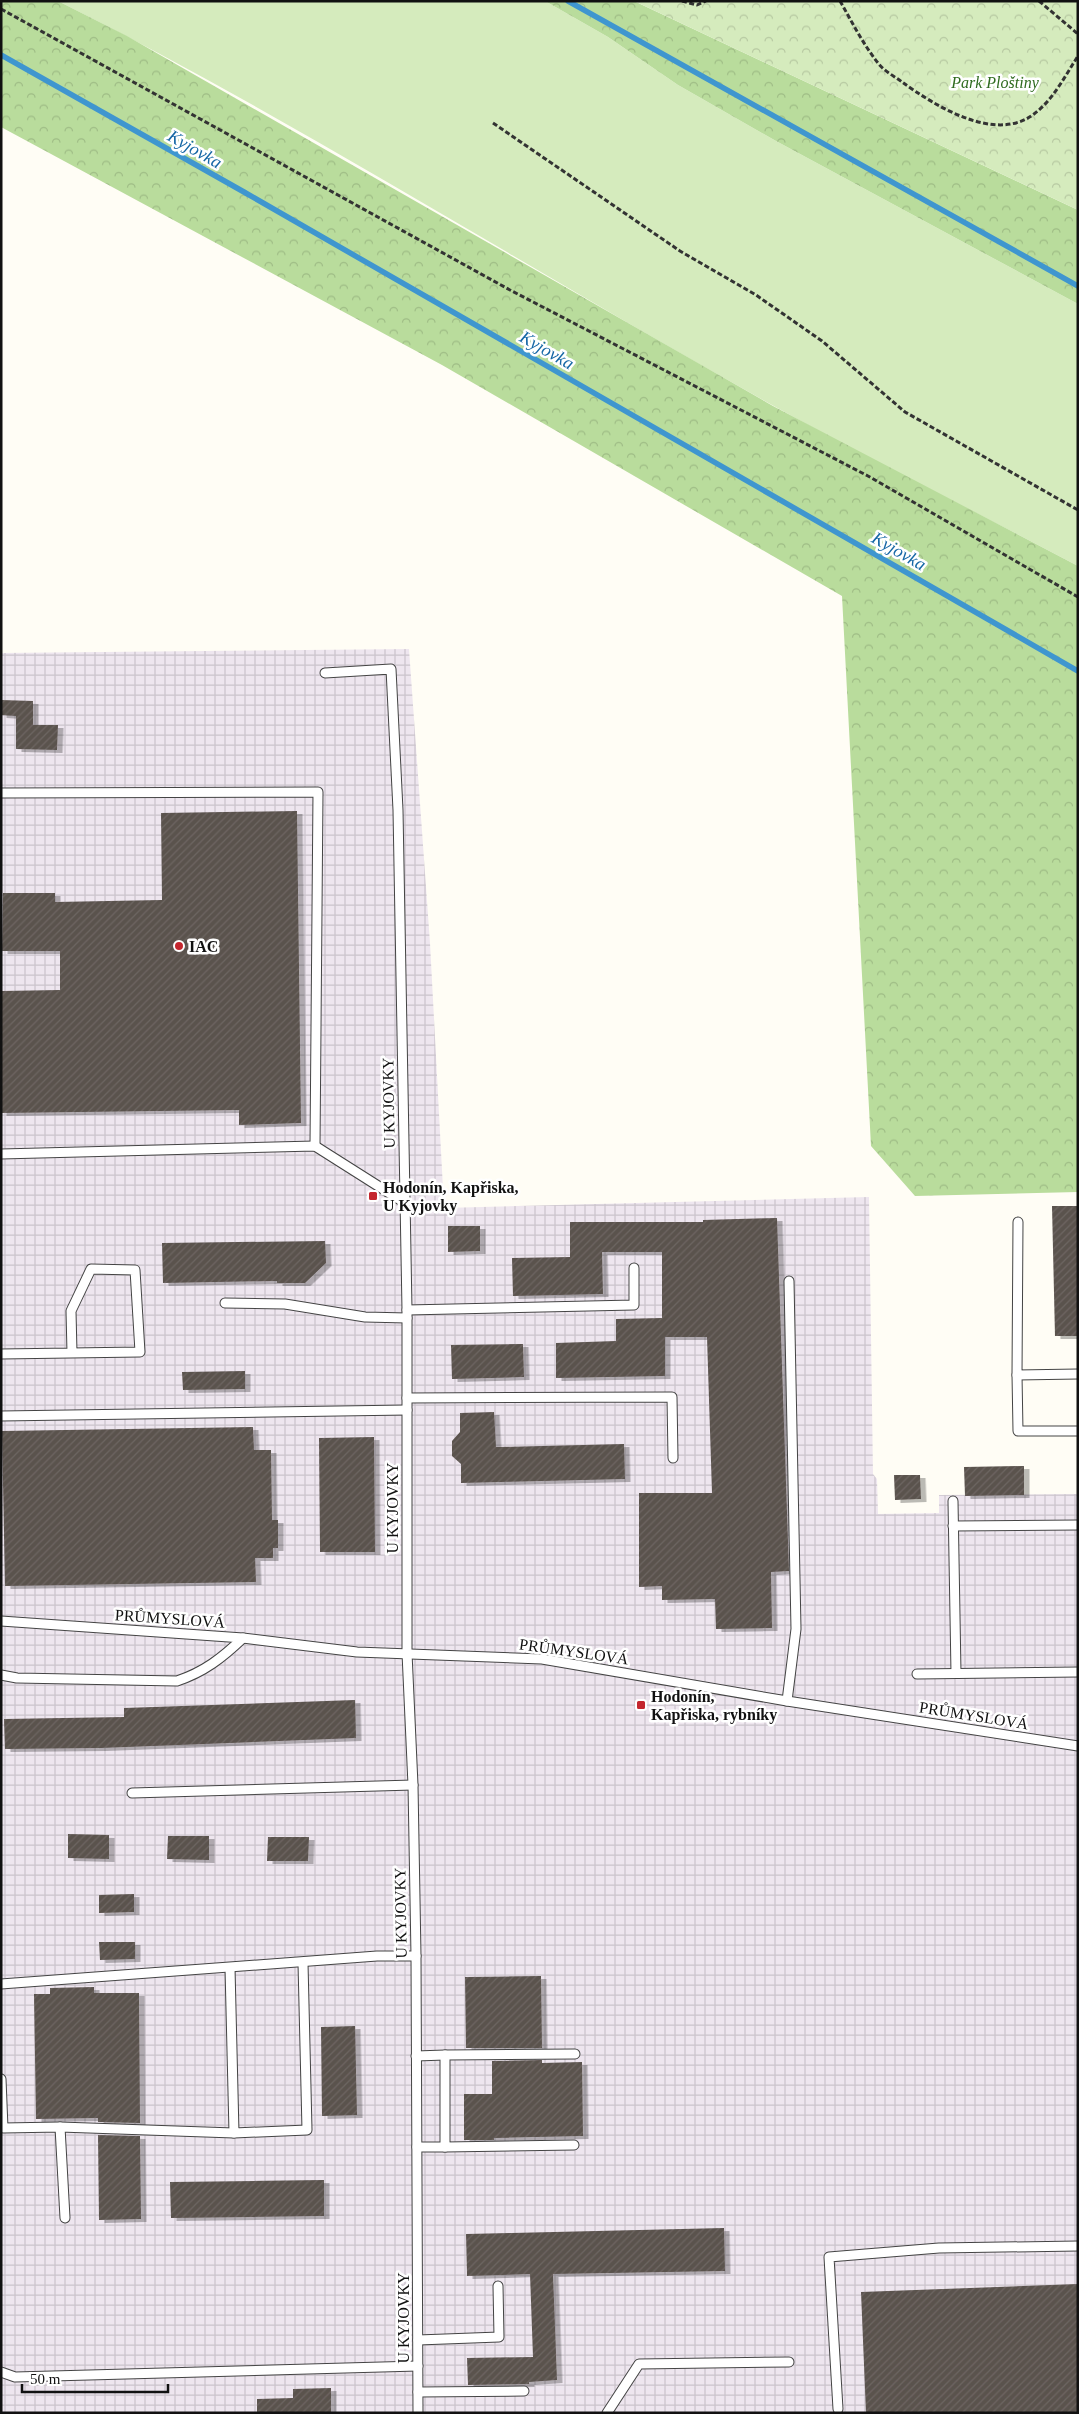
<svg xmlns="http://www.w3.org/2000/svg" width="1079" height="2414" font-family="Georgia,serif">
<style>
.industrial{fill:url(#industrial-grid)}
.grass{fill:#d5ebbd}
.forest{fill:url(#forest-crowns)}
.park{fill:url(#park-crowns)}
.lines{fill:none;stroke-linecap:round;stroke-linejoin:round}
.stream{stroke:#3f96cf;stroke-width:5.5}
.building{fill:url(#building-hatch);filter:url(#shadow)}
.service-casing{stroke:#444;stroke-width:11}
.path{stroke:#333;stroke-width:3;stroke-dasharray:5 2.5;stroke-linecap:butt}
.service{stroke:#fff;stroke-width:9}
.poi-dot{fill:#c4262e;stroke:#fff;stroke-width:2}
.labels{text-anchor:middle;stroke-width:5;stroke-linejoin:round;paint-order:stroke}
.park-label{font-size:16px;font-style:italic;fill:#2f6b1f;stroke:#fff}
.poi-label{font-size:16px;font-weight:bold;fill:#111;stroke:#fff;text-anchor:start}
.street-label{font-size:16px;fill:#111;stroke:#fff}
.water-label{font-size:18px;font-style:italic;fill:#1768a6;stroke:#fff}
</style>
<defs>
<pattern id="industrial-grid" width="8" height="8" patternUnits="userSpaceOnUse" patternTransform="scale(1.25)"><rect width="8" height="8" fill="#eee6ef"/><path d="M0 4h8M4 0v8" fill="none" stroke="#cbc4cc"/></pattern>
<pattern id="forest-crowns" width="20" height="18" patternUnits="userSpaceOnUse" patternTransform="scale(1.25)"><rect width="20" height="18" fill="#b9dc9c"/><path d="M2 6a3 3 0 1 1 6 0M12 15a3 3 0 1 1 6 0" fill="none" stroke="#9ebc85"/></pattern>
<pattern id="park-crowns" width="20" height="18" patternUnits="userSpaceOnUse" patternTransform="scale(1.25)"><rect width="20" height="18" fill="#d5ebbd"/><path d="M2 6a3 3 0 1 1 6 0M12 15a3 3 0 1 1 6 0" fill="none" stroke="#b6c8a1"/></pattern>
<pattern id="building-hatch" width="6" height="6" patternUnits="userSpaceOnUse" patternTransform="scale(1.25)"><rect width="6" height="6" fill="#5a524d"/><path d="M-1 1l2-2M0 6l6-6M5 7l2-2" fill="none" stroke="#6d6662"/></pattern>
<filter id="shadow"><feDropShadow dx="5.5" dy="3" stdDeviation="0" flood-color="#0004"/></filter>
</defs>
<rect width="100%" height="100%" fill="#fffdf5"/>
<!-- industrial -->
<path class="industrial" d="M409,649L430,943L444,1208L869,1197L873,1474L877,1479L878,1514L939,1513V1495L1078,1494V2413H1V653Z"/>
<!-- grass -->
<path class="grass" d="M58,1H545L608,37L678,85L776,141L1078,304V566C976,512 872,461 772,405C533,272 302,124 58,1Z"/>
<!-- forest -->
<g class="forest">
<path d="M1,1H58L127,36L773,406L1078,566V1192L915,1196L871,1146L842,596L442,365L1,127Z"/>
<path d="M545,1H634L1078,210V304L776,141L678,85L608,37Z"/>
</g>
<!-- park -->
<path class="park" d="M634,1H1078V210Z"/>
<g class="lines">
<!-- stream -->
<g class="stream">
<path d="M568,1L1078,286"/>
<path d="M1,55L244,192L1078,671"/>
</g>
</g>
<!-- building -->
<g class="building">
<path d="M1,700L33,701V725H58L57,750L16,749V716L1,715Z"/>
<path d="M297,811L301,1123L239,1125V1110L1,1113L2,991L60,990V951H2L3,893H55V902L162,900L161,813Z"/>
<path d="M1052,1206H1078V1336H1055Z"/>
<path d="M777,1218L789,1571L771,1572L772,1628L716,1629L715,1599L662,1600V1586L639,1587V1493H712L707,1337H665V1376L556,1378V1343L616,1341V1319L662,1318V1252H602L603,1294L513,1296L512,1258L570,1257V1222H703V1220Z"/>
<path d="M448,1226H480V1251L448,1252Z"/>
<path d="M325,1241L326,1263L305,1283H277V1281L163,1283L162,1243Z"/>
<path d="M523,1344L524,1377L452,1379L451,1345Z"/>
<path d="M245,1371V1389L183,1390L182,1372Z"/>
<path d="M494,1412L496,1447L624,1444L625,1479L461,1483V1464L452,1456V1441L460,1432V1413Z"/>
<path d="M253,1427L254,1450H271L272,1520H278V1548H273V1558H255L256,1582L5,1586L2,1431Z"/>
<path d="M374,1437L375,1552H320L319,1438Z"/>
<path d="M1024,1466V1495L965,1496L964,1467Z"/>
<path d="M894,1475H920L921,1499L895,1500Z"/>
<path d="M355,1700L356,1738L101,1748L5,1749L4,1719L124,1717V1708Z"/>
<path d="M68,1834L109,1835V1859L68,1858Z"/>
<path d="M168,1836H209V1860L167,1859Z"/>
<path d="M268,1837H309L308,1861H267Z"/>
<path d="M134,1894V1912L99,1913V1895Z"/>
<path d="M99,1942H135V1959L100,1960Z"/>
<path d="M541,1976L542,2048H466L465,1977Z"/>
<path d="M94,1987V1993H139L140,2123L98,2122V2118L36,2119L34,1994H50V1988Z"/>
<path d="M355,2026L357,2115L322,2116L321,2027Z"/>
<path d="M542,2060V2063L582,2062L583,2136L494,2138V2140H464V2094H492V2061Z"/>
<path d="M98,2135L140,2136L141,2219L99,2220Z"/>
<path d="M324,2180V2216L171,2218L170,2182Z"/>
<path d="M724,2228L725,2271L553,2274L557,2380L529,2382V2384L468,2385L467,2358L533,2357L530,2274L467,2276L466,2234Z"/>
<path d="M1078,2284V2413H866L861,2292Z"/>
<path d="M331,2388V2413H257V2399L293,2398V2389Z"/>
</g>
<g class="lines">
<!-- service casing -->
<g class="service-casing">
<g id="service">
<path d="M325,673L391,669L398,810L407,1310V1653L413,1785L416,1956L418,2413"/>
<path d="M1,793L318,792L315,1146"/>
<path d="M1,1154L315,1146L405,1203"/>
<path d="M1018,1222L1017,1375L1078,1374"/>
<path d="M225,1303L285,1304L365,1317L407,1318"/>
<path d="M407,1310L634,1305V1268"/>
<path d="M1,1354L140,1352L135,1270L91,1269L71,1311L72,1353"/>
<path d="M1017,1375L1018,1431H1078"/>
<path d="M407,1398L672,1397L673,1458"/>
<path d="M1,1416L407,1410"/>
<path d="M953,1501L956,1673"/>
<path d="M953,1526L1078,1525"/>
<path d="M1,1621L243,1638L357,1652L542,1659L787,1701L1078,1746"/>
<path d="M917,1674L1078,1672"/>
<path d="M1,1675L17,1678L177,1681C204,1672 222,1658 243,1638"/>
<path d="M787,1701L796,1629L789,1281"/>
<path d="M132,1793L413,1785"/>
<path d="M230,1968L234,2133L307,2130L303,1963"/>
<path d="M1,1984L377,1956H416"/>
<path d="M416,2056L445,2055"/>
<path d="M1,2079L3,2128L60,2127L234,2133"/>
<path d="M60,2127L65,2218"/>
<path d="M574,2145L445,2147V2055L575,2054"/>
<path d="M417,2147H445"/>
<path d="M418,2340L499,2337L498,2286"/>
<path d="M1,2372L15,2377L418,2366"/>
<path d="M418,2392L524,2391"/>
<path d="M838,2409L829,2257L939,2248L1078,2246"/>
<path d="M607,2413L639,2364L789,2362"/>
</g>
</g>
<!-- path -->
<g class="path">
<path d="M682,1L697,5L706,1"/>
<path d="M840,1C852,22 863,44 878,63C884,71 894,76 902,82C934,105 995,144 1034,114C1053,100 1065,76 1078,56"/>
<path d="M1039,1L1078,34"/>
<path d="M1,9L510,290L868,476L1078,597"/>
<path d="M493,123L680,251L756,295L822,341L905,412L1078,510"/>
</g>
<!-- service -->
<use href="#service" class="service"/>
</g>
<!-- markers -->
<g class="poi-dot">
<circle cx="179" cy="946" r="5"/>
<rect x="368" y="1191" width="10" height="10" rx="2.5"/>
<rect x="636" y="1700" width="10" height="10" rx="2.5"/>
</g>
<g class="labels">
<!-- park labels -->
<g class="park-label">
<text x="995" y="88">Park Ploštiny</text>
</g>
<!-- poi labels -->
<g class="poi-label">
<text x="189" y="952">IAC</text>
<text x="383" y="1193">Hodonín, Kapřiska,<tspan x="383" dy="18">U Kyjovky</tspan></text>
<text x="651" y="1702">Hodonín,<tspan x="651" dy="18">Kapřiska, rybníky</tspan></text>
</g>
<!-- street labels -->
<g class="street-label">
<text transform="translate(388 1103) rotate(-91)" y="6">U KYJOVKY</text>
<text transform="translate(392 1508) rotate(-90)" y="6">U KYJOVKY</text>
<text transform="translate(170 1618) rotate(4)" y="6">PRŮMYSLOVÁ</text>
<text transform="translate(574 1651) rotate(8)" y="6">PRŮMYSLOVÁ</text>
<text transform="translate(974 1715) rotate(9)" y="6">PRŮMYSLOVÁ</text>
<text transform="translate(400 1913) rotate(-91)" y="6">U KYJOVKY</text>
<text transform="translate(403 2318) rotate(-90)" y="6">U KYJOVKY</text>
</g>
<!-- water labels -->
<g class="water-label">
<text transform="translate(195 149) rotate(30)" y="6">Kyjovka</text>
<text transform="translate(547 350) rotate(30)" y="6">Kyjovka</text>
<text transform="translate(899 551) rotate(30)" y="6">Kyjovka</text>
</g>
</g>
<!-- border -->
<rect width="1079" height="2414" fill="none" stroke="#111111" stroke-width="5"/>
<!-- scale -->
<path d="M22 2384v8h146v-8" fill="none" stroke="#111111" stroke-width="2.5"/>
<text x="30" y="2384" font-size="15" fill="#111111" stroke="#ffffff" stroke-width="4" paint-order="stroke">50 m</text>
</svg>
